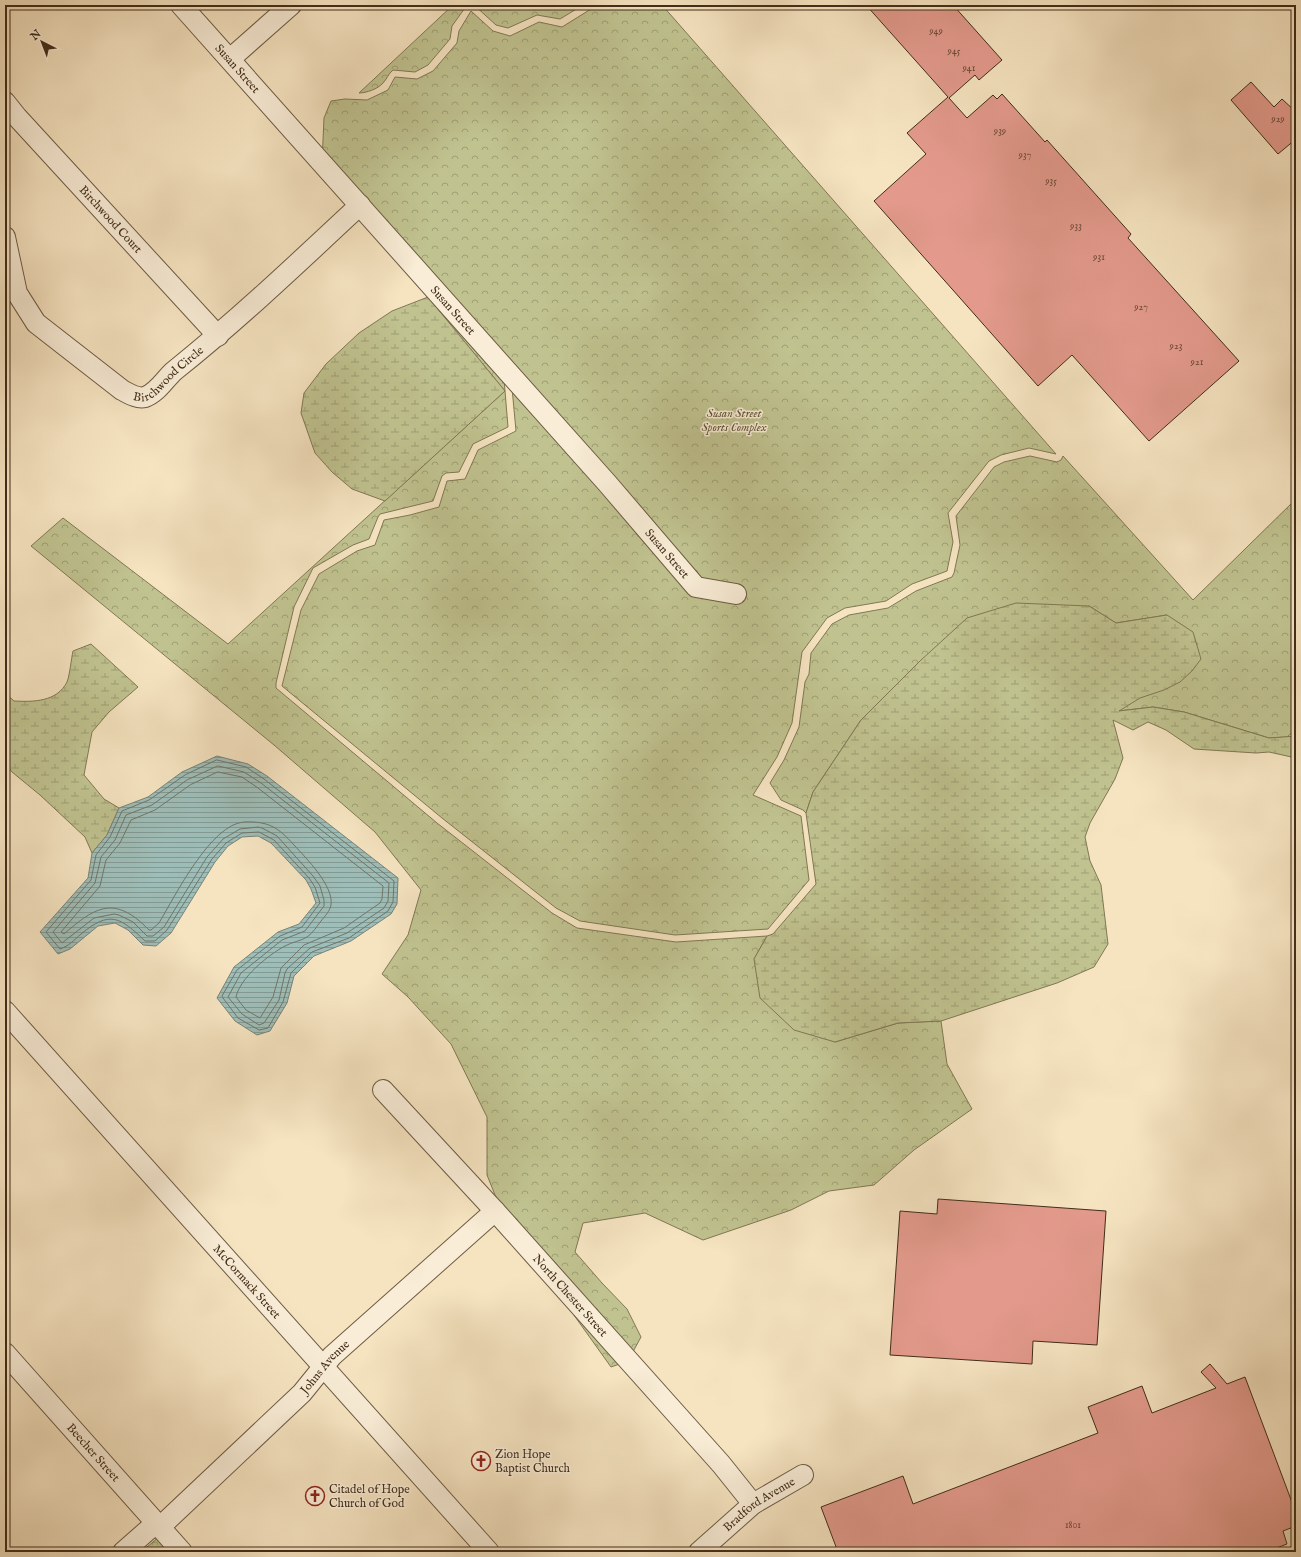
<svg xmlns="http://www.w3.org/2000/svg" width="1301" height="1557" font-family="'IM FELL English',serif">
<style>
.forest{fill:url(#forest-crowns);stroke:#807854}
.wetland{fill:url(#wetland-marsh);stroke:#807854}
.water{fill:url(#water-rules);stroke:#798479}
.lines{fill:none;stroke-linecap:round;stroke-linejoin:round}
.shore{stroke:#707669;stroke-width:1}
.building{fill:#e39a8c;stroke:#412d19}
.minor-casing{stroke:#6e5b43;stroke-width:22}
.minor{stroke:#f9edd7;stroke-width:20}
.labels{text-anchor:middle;stroke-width:3;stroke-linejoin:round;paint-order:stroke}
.number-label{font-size:10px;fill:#6a4836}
.street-label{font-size:12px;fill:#412d19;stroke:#f9edd7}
.park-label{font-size:12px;font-style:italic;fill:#615237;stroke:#f9edd7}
.poi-label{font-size:12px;fill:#412d19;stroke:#f9edd7;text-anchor:start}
</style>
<defs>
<pattern id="forest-crowns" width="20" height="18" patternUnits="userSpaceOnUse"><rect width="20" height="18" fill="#c0c390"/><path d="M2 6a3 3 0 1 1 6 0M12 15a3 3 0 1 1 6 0" fill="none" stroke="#9e9f75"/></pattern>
<pattern id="wetland-marsh" width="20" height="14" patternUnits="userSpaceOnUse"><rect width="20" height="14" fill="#c0c390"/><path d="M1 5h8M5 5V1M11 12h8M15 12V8" fill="none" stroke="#9e9f75"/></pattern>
<pattern id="water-rules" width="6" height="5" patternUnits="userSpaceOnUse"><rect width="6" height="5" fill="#9ebeb9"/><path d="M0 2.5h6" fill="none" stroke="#829b96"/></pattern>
</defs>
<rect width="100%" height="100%" fill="#f6e4c1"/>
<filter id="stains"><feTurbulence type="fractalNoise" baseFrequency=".005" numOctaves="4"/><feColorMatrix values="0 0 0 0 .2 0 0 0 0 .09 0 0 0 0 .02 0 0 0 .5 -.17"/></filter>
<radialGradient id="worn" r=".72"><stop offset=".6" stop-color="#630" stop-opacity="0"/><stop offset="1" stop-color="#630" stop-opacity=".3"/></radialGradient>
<!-- forest -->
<g class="forest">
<path d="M453,5H467L452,26L450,39L428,65L415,72L393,70C388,74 387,79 383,83C378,89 366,93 359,93Z"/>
<path d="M474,5H583L560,19L537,15L508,28L496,25Z"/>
<path d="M590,5H662L1056,454L1029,448L1001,455L989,461L948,513L953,542L947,571L912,584L886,601L845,608L827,618L802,652L792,723L777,757L753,795L801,816L809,880L768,929L675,935L580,921L556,908L442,818L282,686L301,610L319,574L357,551L375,545L384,520L410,515L439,507L447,481L465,479L478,450L516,431L511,377L322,162L324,118L331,101L345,99L367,100L388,90L395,77L417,79L433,71L457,43L459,31L471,11L493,31L510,36L539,22L562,27L591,9Z"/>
<path d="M371,228L504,379L508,427L473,444L459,472L446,473L442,476L433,501L380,514L378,517L369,539L353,545L313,568L294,607L276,683V688L437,823L552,913L577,928L676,942L767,936L754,959L835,1042L898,1023L941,1021L947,1064L972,1109L914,1150L874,1185L829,1191L791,1210L703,1240L645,1213L583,1223L575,1252L602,1283L627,1309L641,1337L628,1361L611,1367L536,1262L501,1210L487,1175V1117L451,1044L408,997L382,974L408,935L421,890L375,832L274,745L31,546L63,518L228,644L505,391Z"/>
<path d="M1030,456L1057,462L1061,460L1063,456L1193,600L1296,499V729L1287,737L1269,738L1184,712L1153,707L1118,711L1167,615L1116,623L1089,606L920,661L861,720L813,792L806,813L803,810L781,800L770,783L784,760L799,727L805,682L809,674L811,653L832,624L849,615L888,608L916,591L952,577L954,573L960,545L956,516L994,467L1004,462Z"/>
<path d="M159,1537L172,1552H141Z"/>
</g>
<!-- wetland -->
<g class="wetland">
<path d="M428,297L505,391L385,501L352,489L332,472L315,453L301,413L304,393L326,364L359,333L392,311Z"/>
<path d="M1016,603L1089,606L1116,623L1167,615L1193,632L1201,659L1192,671L1180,682L1164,690L1140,698L1119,711L1153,707L1184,712L1269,738L1296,736V758L1269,752L1256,753L1194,749L1166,730L1148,722L1133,730L1113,720L1123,758L1115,779L1090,823L1085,837L1090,861L1101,885L1108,944L1094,967L1057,983L941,1021L898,1023L835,1042L794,1030L760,998L754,959L767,936L773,934L816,884L806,813L813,792L861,720L920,661L967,618Z"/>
<path d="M91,644L138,687L109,712L92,732L84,775L104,799L119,808L107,835L92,853L85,837L40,795L12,772L5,763V693L14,701C33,702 57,702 67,682C70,674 71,660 73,651Z"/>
</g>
<!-- water -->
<path class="water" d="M217,756L248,764L267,776L398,878L397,904L391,914L351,941L314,956L294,976L287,1003L270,1031L257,1035L235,1021L217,998L234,967L278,932L299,924L316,903L311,889L306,880L271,843L258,836L242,837L228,846L215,862L171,933L156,946L143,945L128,930L115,923L98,926L70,949L58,954L40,932L88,878L92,853L107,835L119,808L148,797L182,772Z"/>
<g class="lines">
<!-- shore -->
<g class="shore">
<path d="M217,760L246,767L264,779L394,881L393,902L388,911L349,938L312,952L291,973L283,1002L268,1028L259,1030L238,1018L223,998L222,996L237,970L280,936L302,927L320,903L315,887L309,878L274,840L259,832L242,833L226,843L212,859L167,930L155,941H145C120,917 110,910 81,934C74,940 69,946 60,949L46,932L91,880L96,855L110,837L122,811L149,800L185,775Z"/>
<path d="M218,766L244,772L261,783L389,883L388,901L384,908L347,933L310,948L287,969L285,973L279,1000L264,1023L259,1025L242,1014L228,997L241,973L282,940L305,931L324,906V900L320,886L313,876L277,836L262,828L258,827L240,829L223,839L207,857L164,927L153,936H147L133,922L119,915L114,914L94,918L62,943L53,932L95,883L101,857L115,840L126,815L152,805L187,780Z"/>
<path d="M218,772L242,777L258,788L383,886L382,899L380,903L344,928L304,945L281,968L273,997L260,1018L246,1010L236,997C240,978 268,955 285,946C292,942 301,941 307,937C313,933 317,926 321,921C325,916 330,911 331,905C334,886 306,858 294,845C278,827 268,821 244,822C211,824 175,896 159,923L151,930H149C115,895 96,906 64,934L61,932L100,886L106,860L120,843L131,820L155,810L190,785Z"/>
</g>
</g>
<!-- building -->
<g class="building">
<path d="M866,5H953L1002,60L979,80L975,75L949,98L967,118L993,95L997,99L1002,94L1045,142L1047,140L1131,234L1128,238L1239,361L1149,441L1072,355L1038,386L874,201L926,154L907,133L948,97Z"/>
<path d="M1251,82L1274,107L1282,99L1296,112V139L1278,154L1231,100Z"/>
<path d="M938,1199L1106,1211L1097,1345L1033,1341L1032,1364L890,1355L900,1211L937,1214Z"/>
<path d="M1210,1364L1227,1384L1245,1377L1296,1513V1526L1283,1531L1287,1544L1266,1552H838L821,1507L903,1476L913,1504L1098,1433L1088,1407L1142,1386L1152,1413L1216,1388L1201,1372Z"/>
</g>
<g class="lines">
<!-- minor casing -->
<g class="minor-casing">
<g id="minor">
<path id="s1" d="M181,5L607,483L696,587L736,594"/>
<path d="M230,59L291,5"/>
<path id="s2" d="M5,102L17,117L218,336"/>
<path id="s3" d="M5,237L17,293L36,323L122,390C128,393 137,399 145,397C157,393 165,379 174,371C239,319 299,262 360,205"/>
<path id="s4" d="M5,1011L489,1552"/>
<path id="s5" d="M383,1090L495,1211L721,1464L753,1504"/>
<path id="s6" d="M5,1353L182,1552"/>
<path id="s7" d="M160,1527L302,1393L332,1356L495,1211"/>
<path d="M123,1552L156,1523"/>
<path id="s8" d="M699,1552L753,1504L803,1475"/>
</g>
</g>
<!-- minor -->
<use href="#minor" class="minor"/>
</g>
<!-- icons -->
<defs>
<g id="church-ring" transform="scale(1)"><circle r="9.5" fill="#f9edd7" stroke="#8f2418" stroke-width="1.5"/><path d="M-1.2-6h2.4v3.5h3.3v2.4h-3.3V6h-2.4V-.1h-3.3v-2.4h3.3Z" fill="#8f2418"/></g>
</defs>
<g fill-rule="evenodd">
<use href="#church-ring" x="481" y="1461"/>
<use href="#church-ring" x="315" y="1496"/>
</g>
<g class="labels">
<!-- number labels -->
<g class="number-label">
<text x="936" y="34">949</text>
<text x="954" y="54">945</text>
<text x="969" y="71">941</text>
<text x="1278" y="122">929</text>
<text x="1000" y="134">939</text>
<text x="1025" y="158">937</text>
<text x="1051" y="184">935</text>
<text x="1076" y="229">933</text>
<text x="1099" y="260">931</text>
<text x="1141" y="310">927</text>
<text x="1176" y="349">923</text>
<text x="1197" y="365">921</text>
<text x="1073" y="1528">1801</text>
</g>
<!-- street labels -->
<g class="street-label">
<text dy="4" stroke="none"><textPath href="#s1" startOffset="85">Susan Street</textPath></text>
<text dy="4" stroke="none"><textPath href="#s2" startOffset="158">Birchwood Court</textPath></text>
<text dy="4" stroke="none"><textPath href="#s1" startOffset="409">Susan Street</textPath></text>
<text dy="4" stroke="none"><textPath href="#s3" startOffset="258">Birchwood Circle</textPath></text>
<text dy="4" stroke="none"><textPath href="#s1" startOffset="733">Susan Street</textPath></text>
<text dy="4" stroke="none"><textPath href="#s4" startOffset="363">McCormack Street</textPath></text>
<text dy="4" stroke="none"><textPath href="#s5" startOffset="278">North Chester Street</textPath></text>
<text dy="4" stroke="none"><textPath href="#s7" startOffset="230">Johns Avenue</textPath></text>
<text dy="4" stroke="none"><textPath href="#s6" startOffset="133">Beecher Street</textPath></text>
<text dy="4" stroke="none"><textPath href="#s8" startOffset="77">Bradford Avenue</textPath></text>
</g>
<!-- park labels -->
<g class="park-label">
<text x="734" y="417">Susan Street<tspan x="734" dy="14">Sports Complex</tspan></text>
</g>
<!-- poi labels -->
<g class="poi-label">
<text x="495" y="1458">Zion Hope<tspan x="495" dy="14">Baptist Church</tspan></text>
<text x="329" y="1493">Citadel of Hope<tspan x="329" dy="14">Church of God</tspan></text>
</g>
</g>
<!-- margin -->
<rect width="1301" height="1557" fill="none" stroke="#f6e4c1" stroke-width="20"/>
<rect x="6" y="6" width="1289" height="1545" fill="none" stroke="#412d19" stroke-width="2"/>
<rect x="10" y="10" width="1281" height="1537" fill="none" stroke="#412d19"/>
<!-- north arrow -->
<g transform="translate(42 42) rotate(318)" stroke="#f9edd7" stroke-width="3" paint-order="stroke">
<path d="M0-3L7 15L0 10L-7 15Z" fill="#412d19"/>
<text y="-6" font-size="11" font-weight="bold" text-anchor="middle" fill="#412d19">N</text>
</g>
<rect width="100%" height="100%" filter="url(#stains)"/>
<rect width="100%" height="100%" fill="url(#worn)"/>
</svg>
